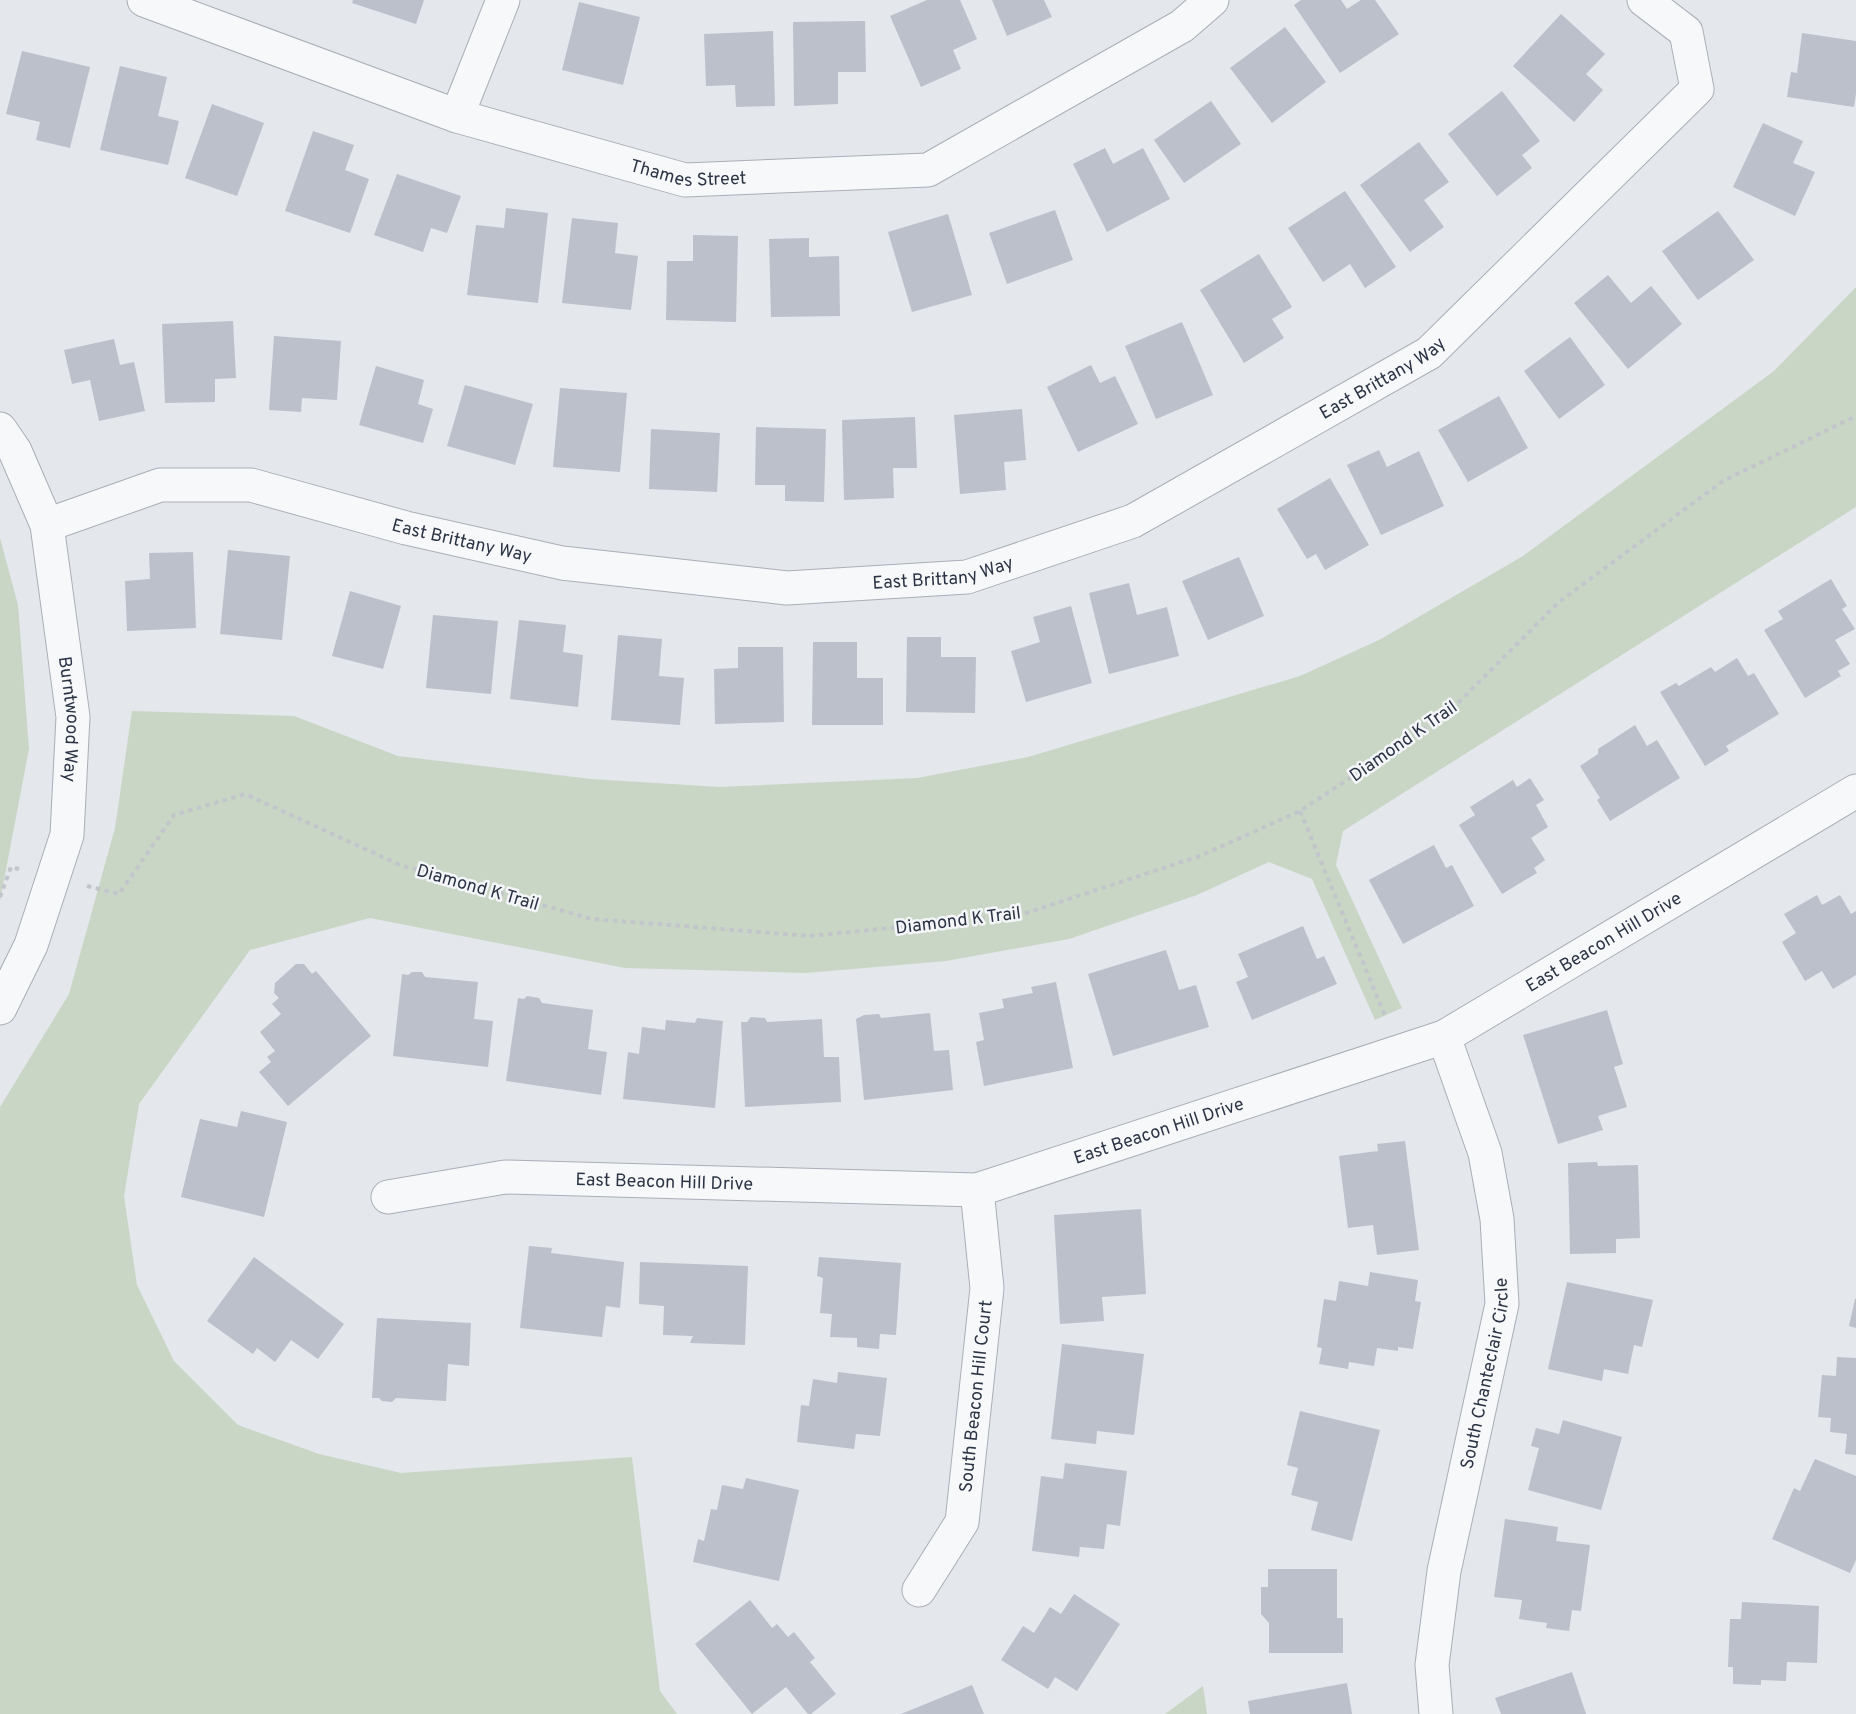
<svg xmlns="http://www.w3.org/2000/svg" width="1856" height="1714" font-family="Overpass,sans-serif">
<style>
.green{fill:#c9d6c5}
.building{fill:#bbc0ca}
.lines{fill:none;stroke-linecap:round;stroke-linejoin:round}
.minor-casing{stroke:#a9aeb7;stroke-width:35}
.path{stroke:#c2c5cb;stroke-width:4;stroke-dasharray:4.5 4.5;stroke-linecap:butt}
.minor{stroke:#f7f8fa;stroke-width:33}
.labels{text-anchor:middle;stroke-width:5;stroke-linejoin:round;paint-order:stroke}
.street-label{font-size:18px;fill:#2b3445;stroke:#f4f6f9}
</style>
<rect width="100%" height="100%" fill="#e4e7ec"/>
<!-- green -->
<g class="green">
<path d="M1856,287V507L1343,831L1336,865L1402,1008L1375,1020L1312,879L1269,862L1197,895L1069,939L946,961L806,973L625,968L370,918L250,950L139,1104L124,1196L137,1285L174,1361L238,1425L319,1454L401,1473L632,1457L660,1691L677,1714H0V1107L69,994L115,828L132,711L294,716L398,756L591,779L720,787L917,778L1028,757L1300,676L1379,640L1523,556L1774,371Z"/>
<path d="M0,538L18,605L29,749L0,901Z"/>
<path d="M1203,1686L1207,1714H1165Z"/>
</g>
<!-- building -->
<g class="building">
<path d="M353,0H424L416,24L352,3Z"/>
<path d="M927,0H960L977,39L953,50L961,69L921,87L890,16Z"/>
<path d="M992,0H1044L1052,17L1007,36Z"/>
<path d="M1301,0H1341L1347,9L1361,0H1375L1399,34L1340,73L1294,5Z"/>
<path d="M579,2L640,17L623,85L562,70Z"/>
<path d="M1561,14L1605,54L1586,74L1603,90L1574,122L1513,66Z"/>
<path d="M865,21L866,72H838V104L794,106L793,22Z"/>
<path d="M1285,27L1326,82L1272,123L1230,68Z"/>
<path d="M773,31L775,106L736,107L735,85L706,86L704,34Z"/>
<path d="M1802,33L1856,41V93L1854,107L1787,97L1791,72L1797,73Z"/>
<path d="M22,51L90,67L70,148L36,140L40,122L6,114Z"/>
<path d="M120,66L167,77L158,116L179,121L168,165L100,150Z"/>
<path d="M1502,91L1540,141L1522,155L1532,168L1497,196L1448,134Z"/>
<path d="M1211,101L1241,144L1184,183L1154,140Z"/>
<path d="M212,104L264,123L237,196L185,178Z"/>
<path d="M1763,123L1803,141L1793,163L1815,172L1795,216L1733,187Z"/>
<path d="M313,131L354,145L345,170L369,179L350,233L285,211Z"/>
<path d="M1419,142L1449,182L1424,200L1444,227L1410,252L1360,185Z"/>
<path d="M1105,148L1113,164L1143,148L1170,199L1107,232L1073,164Z"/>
<path d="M397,174L461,196L447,233L431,228L423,252L374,235Z"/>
<path d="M1345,191L1396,267L1365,288L1350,264L1323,282L1288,228Z"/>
<path d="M506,208L548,213L538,303L467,295L476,225L504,228Z"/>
<path d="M1055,210L1073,260L1007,284L989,233Z"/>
<path d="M1718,211L1754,260L1698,300L1662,251Z"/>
<path d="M948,214L972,295L912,312L888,232Z"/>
<path d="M572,218L618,223L615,253L638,256L631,310L562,303Z"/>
<path d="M693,235L738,236L736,322L666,320L667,261H693Z"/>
<path d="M809,238V257L839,256L840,316L771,317L769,239Z"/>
<path d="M1259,254L1292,307L1272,319L1284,338L1244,363L1200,290Z"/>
<path d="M1608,275L1631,303L1651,286L1682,324L1628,369L1574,303Z"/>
<path d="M233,321L236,378L215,379V402L165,403L162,324Z"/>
<path d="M1182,322L1213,395L1156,419L1125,346Z"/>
<path d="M274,336L341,341L337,400L302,398L301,412L269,410Z"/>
<path d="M1570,337L1605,385L1559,419L1524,371Z"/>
<path d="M114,339L120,365L134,362L145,411L99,421L90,380L72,384L64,350Z"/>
<path d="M1091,365L1100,383L1115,376L1138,424L1078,452L1047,387Z"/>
<path d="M376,366L424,380L418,404L433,409L423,443L359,425Z"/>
<path d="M465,385L533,404L515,465L447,446Z"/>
<path d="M560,388L627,393L620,472L553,467Z"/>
<path d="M1499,396L1528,448L1468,482L1438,430Z"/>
<path d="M1022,409L1026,460L1004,462L1006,490L960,494L954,415Z"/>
<path d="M915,417L917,468H893L894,498L844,500L842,420Z"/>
<path d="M756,427L826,429L824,502L785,501V485H755Z"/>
<path d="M651,429L720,433L717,492L649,489Z"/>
<path d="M1379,450L1387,467L1419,451L1444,506L1381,535L1347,465Z"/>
<path d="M1330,478L1369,545L1325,570L1316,554L1307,559L1277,509Z"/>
<path d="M228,550L290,556L282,640L220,634Z"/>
<path d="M193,552L196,628L127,631L125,581L150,579L149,553Z"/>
<path d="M1239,557L1264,616L1208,640L1182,581Z"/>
<path d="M1831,579L1847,606L1842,609L1855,629L1835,640L1850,664L1838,671L1841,676L1805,698L1764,630L1783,619L1778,611Z"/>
<path d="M1129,583L1137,615L1167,607L1179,656L1109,674L1089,593Z"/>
<path d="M350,591L401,606L383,669L332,656Z"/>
<path d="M1071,606L1092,683L1026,702L1011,651L1040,642L1033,617Z"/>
<path d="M433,615L498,621L491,694L426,688Z"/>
<path d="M519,620L566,625L563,652L583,655L578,707L510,699Z"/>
<path d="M618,635L662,639L659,676L684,678L680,725L611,720Z"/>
<path d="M907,637H941V657H976L975,713L906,712Z"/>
<path d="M813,642H857V678H883V725H812Z"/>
<path d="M738,647H783L784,722L715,724L714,669L738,668Z"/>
<path d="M1737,658L1748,676L1754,673L1779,714L1726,746L1729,751L1705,766L1660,692L1676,683L1679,686L1711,667L1715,672Z"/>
<path d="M1635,725L1647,746L1657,740L1680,778L1610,821L1597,800L1600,798L1580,766L1598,754V749Z"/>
<path d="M1530,778L1544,800L1536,805L1548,827L1531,838L1545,860L1534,868L1537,873L1502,894L1459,825L1475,815L1470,807L1513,780L1517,787Z"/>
<path d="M1434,845L1446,868L1452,865L1474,906L1403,944L1369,880Z"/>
<path d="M1817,895L1822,905L1840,895L1851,914L1856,911V975L1833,989L1822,971L1805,981L1782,942L1796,933L1784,914Z"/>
<path d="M1303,926L1317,959L1324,956L1337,984L1252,1020L1236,982L1248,977L1238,954Z"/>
<path d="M1166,950L1179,990L1196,985L1209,1027L1113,1056L1088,974Z"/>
<path d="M296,964H304L312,974L316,971L371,1036L288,1106L259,1072L271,1062L267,1057L275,1051L260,1032L281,1014L272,1004L279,998L274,993L275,983Z"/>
<path d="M412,972H422L425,977L478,982L474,1019L493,1021L488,1067L393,1056L402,974L408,975Z"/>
<path d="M1056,982L1073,1068L984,1086L976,1042L984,1040L979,1013L1004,1008L1002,999L1033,993L1031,987Z"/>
<path d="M527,996L539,998L542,1003L593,1010L588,1049L607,1052L601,1095L506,1081L518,998L524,999Z"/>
<path d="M1607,1010L1623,1064L1614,1067L1627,1107L1598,1116L1603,1130L1558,1144L1523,1035Z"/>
<path d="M930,1013L934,1051L949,1050L953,1090L864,1100L856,1019L864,1015L879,1014L881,1018Z"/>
<path d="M751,1017L765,1018L767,1022L822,1019L824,1057H839L841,1102L745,1107L741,1022H747Z"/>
<path d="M697,1018L723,1021L715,1108L623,1099L628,1052L639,1054L642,1027L665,1030L666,1020L695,1023Z"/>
<path d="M241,1111L287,1122L264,1217L181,1197L200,1119L237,1127Z"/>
<path d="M1405,1141L1419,1250L1377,1255L1373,1225L1348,1228L1339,1156L1378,1151L1377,1144Z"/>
<path d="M1597,1162L1598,1166L1638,1165L1640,1238L1616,1239V1253L1570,1254L1568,1163Z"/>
<path d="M1141,1209L1146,1294L1102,1297L1104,1321L1060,1324L1054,1215Z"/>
<path d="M529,1246L552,1248L551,1253L624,1262L620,1308L606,1306L602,1337L520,1328Z"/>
<path d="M254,1257L344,1324L318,1359L291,1340L275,1362L257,1348L253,1354L207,1321Z"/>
<path d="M819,1257L901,1263L896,1335L880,1334L879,1349L857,1347V1338L830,1337L832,1314L820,1313L823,1278L817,1276Z"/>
<path d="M640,1262L748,1266L745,1345L690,1343L693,1336L663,1335L664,1306L639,1304Z"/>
<path d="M1370,1272L1418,1280L1415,1301L1421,1302L1413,1349L1398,1347V1351L1377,1348L1374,1366L1349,1362L1348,1369L1319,1364L1322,1348L1317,1347L1324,1299L1336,1301L1339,1281L1368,1286Z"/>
<path d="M1567,1282L1653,1300L1642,1347L1634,1345L1628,1374L1604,1369L1602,1381L1548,1369Z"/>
<path d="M1855,1299H1856V1328L1849,1326Z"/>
<path d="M377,1318L471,1323L469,1366L448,1364L446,1401L396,1398L392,1402L382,1401L379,1398H372Z"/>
<path d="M1062,1344L1144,1354L1134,1435L1097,1431L1096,1444L1051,1439Z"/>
<path d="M1837,1357L1856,1358V1455L1845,1454L1847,1434L1830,1432L1831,1418L1818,1417L1822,1375L1836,1376Z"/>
<path d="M838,1372L887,1378L880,1436L856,1434L854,1449L797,1442L801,1405L809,1406L813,1379L837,1383Z"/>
<path d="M1300,1411L1380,1430L1352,1541L1311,1530L1318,1502L1291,1495L1298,1468L1287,1465Z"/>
<path d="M1563,1420L1622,1437L1601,1510L1528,1490L1539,1448L1531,1446L1536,1428L1559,1434Z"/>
<path d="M1815,1459L1856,1476V1560L1850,1573L1772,1539L1794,1488L1800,1491Z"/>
<path d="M1065,1463L1127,1471L1120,1526L1107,1524L1104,1549L1080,1547L1079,1557L1032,1551L1041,1476L1063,1479Z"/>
<path d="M746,1478L799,1490L779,1581L693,1562L698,1539L704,1541L711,1509L717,1510L722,1485L743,1489Z"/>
<path d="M1505,1519L1558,1527L1556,1541L1590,1545L1581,1611L1572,1610L1569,1631L1546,1628L1547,1623L1519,1619L1522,1600L1494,1597Z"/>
<path d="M1268,1569H1337V1618H1343V1653H1269V1623L1261,1614V1587H1268Z"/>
<path d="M1074,1594L1120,1624L1077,1691L1055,1677L1048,1689L1001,1660L1023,1626L1034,1633L1050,1607L1061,1614Z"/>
<path d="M750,1600L772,1628L777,1624L788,1637L794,1632L815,1658L810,1662L836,1694L811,1714H808L786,1687L752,1714L695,1644Z"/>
<path d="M1742,1602L1819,1606L1817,1663L1787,1662L1786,1681L1761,1680V1685L1733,1684V1667H1728L1730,1619H1741Z"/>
<path d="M1572,1672L1586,1714H1501L1495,1698Z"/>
<path d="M1347,1683L1352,1714H1250L1248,1701Z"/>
<path d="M972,1685L984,1714H901Z"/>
</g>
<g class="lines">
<!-- minor casing -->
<g class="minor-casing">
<g id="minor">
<path id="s1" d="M144,0L457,116L685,180L928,170L1182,26L1212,0"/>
<path d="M457,116L503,0"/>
<path id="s2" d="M0,429L15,451L47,525L73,717L67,835L31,945L0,1008"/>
<path id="s3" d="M47,525L160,485H251L406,528L562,563L787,588L967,577L1133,521L1429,353L1697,89L1686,32L1644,0"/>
<path id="s4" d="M388,1197L505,1177L977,1190L1444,1037L1856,791"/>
<path id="s5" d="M919,1590L962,1522L987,1288L977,1190"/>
<path id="s6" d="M1436,1714L1432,1665L1444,1571L1502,1304L1497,1219L1485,1153L1444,1037"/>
</g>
</g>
<!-- path -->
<g class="path">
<path d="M1300,811L1386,1018"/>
<path d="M87,886L119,894L174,815L245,794L400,865L592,919L810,936L1020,915L1200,856L1300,811L1446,715L1559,602L1723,481L1856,416"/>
<path d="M0,897L11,867L19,869"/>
</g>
<!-- minor -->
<use href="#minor" class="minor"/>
</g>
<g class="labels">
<!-- street labels -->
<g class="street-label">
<text dy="6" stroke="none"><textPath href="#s1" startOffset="573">Thames Street</textPath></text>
<text dy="6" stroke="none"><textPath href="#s3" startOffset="1401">East Brittany Way</textPath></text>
<text dy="6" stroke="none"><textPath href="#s3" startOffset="429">East Brittany Way</textPath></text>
<text dy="6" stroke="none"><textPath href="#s3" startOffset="915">East Brittany Way</textPath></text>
<text dy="6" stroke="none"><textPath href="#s2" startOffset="303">Burntwood Way</textPath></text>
<text transform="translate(1403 741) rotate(-35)" y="6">Diamond K Trail</text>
<text transform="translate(478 887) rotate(16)" y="6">Diamond K Trail</text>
<text transform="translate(958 920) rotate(-7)" y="6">Diamond K Trail</text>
<text dy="6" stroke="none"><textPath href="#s4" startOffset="1268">East Beacon Hill Drive</textPath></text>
<text dy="6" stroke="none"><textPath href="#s4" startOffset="782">East Beacon Hill Drive</textPath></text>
<text dy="6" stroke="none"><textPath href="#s4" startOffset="278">East Beacon Hill Drive</textPath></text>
<text dy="6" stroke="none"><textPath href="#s6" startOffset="346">South Chanteclair Circle</textPath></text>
<text dy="6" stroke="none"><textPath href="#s5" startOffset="207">South Beacon Hill Court</textPath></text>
</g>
</g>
</svg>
